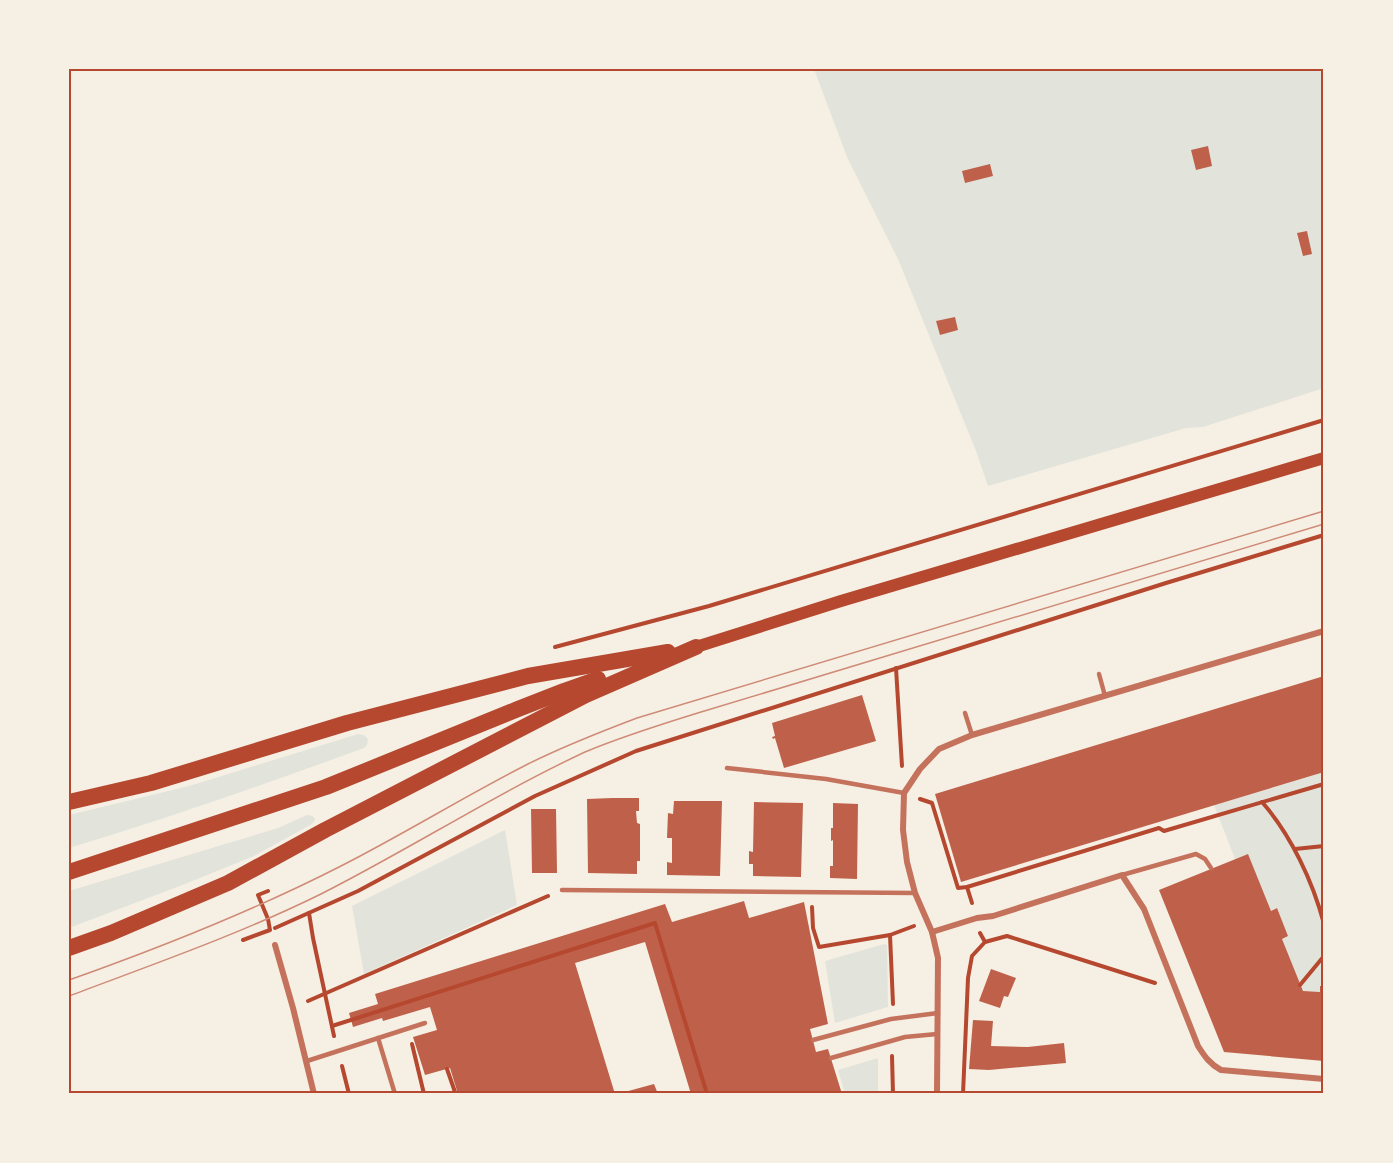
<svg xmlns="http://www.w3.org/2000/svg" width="1393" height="1163" font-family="Arial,sans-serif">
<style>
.green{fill:#e2e4dc}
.building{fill:#bf614a}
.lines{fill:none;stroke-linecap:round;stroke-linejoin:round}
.path{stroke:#b5482f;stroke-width:4}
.service{stroke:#c5725c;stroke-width:4.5}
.minor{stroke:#c5725c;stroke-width:6}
.secondary{stroke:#b5482f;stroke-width:12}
.trunk{stroke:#b5482f;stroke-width:16}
.tram{stroke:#cf8b77;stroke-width:1.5}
.neatline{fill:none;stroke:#b5482f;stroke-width:2}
</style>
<rect width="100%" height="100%" fill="#f6efe4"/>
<!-- green -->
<g class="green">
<path d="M814,69H1324V388L1203,427L1186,428L988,486L976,451L898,259L847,157Z"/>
<path d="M358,734L364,735L368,739L367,745L364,748C266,784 168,818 69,848V815L189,786Z"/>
<path d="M1324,772V986H1320V992L1303,991L1282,939L1288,936L1277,908L1271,911L1235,859L1214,805Z"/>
<path d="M307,815C311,815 314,816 315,820L312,824L254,856L185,884L69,928V891L278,828Z"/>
<path d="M505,830L517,905L364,974L352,906Z"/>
<path d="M884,944L887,945L888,1007L835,1023L825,961Z"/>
<path d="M878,1058V1093L845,1094L838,1070Z"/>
</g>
<!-- building -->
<g class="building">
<path d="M1208,146L1212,166L1196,170L1191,150Z"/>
<path d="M990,164L993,176L965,183L962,171Z"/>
<path d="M1307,231L1312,254L1303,256L1297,233Z"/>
<path d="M955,317L958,330L940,335L936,321Z"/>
<path d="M1324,676V772L961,882L935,794Z"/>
<path d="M862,695L876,741L784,768L775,738L773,739L772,737L775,736L772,723Z"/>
<path d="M612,798H639V811H636L637,823L640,824V861H637V874L588,873L587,799Z"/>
<path d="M674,801H722L720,876L667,875V862L672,863V838H667L668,813L673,814Z"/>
<path d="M754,802L803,803L801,877L753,876V864H749V851L753,852Z"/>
<path d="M833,803L858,804L857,879L830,878V866H833V840L831,841V828H833Z"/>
<path d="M531,809H556L557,873H532Z"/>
<path d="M1248,854L1271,911L1277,908L1288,936L1282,939L1303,991L1320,992V986H1324V1061L1224,1052L1159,890Z"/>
<path d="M744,901L749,918L804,902L828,1024L810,1029L816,1052L828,1049L842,1094H691L645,942L575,963L615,1094H458L450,1068L425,1075L413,1037L437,1030L430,1007L383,1021L382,1018L353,1027L349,1013L378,1004L375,994L665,904L672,922Z"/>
<path d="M991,969L1016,978L1008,997L1004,996L1000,1008L979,1001Z"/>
<path d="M973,1020L993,1021L991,1046L1028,1047L1064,1043L1066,1063L989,1070L969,1069Z"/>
<path d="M654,1084L658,1094H621V1093Z"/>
</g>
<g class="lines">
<!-- path -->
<g class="path">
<path d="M555,647L709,606L1324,420"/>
<path d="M896,668L902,766"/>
<path d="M920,799L932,803L958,888L967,887L1159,828L1164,831L1324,784"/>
<path d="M1262,802C1291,835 1313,882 1324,924"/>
<path d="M1295,849L1324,846"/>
<path d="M967,887L972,903"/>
<path d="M812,907L813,928L819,947L890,935"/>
<path d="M309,913L313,938L334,1036"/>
<path d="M275,928L358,891L535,796L636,751L1166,583L1324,535"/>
<path d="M243,940L270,930L268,919L258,895L268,891"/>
<path d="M985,942L1007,936L1155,983"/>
<path d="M1300,985L1324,956"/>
<path d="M308,1001L548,896"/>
<path d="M893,1004L890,935L914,926"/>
<path d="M332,1026L655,923L707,1094"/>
<path d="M412,1044L424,1094"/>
<path d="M892,1056L893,1094"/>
<path d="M342,1066L349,1094"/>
<path d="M447,1069L455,1092L449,1094"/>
<path d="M963,1094L968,978L972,956L985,942L980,933"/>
</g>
<!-- service -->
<g class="service">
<path d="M1099,674L1105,696"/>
<path d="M965,713L972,735"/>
<path d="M727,768L826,779L904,793"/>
<path d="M1122,875L1196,854L1205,859L1211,868"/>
<path d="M562,890L915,893"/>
<path d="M378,1038L395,1094"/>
<path d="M813,1040L891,1019L938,1013"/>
<path d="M831,1058L905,1037L937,1034"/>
<path d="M307,1061L425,1023"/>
</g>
<!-- minor -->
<g class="minor">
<path d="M932,932L977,918L993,916L1122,875L1144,909L1198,1046C1205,1057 1210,1064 1221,1070L1324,1079"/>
<path d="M275,945L293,1008L314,1094"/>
<path d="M937,1094L938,958L932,932L915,893L907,862L903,830L904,793L920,769L939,749L972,735L1324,631"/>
</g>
<!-- secondary -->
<path class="secondary" d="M696,647L841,601L1324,458"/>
<!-- trunk -->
<g class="trunk">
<path d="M69,802L151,783L347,723L528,676L668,652"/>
<path d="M69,872L326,787L518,709L564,691L598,679"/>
<path d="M69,948L111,933L228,883L325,830L586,695L696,647"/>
</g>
<!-- tram -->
<g class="tram">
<path d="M69,980C162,947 253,911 341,866C404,834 465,796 528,764C564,746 600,732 637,718L1324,511"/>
<path d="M69,996C154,964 240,934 321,894C410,849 495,794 585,752C623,736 662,724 701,712L1324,524"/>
</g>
</g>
<!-- border -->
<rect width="1393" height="1163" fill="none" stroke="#f6efe4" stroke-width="141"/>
<rect x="70" y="70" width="1252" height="1022" class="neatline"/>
</svg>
